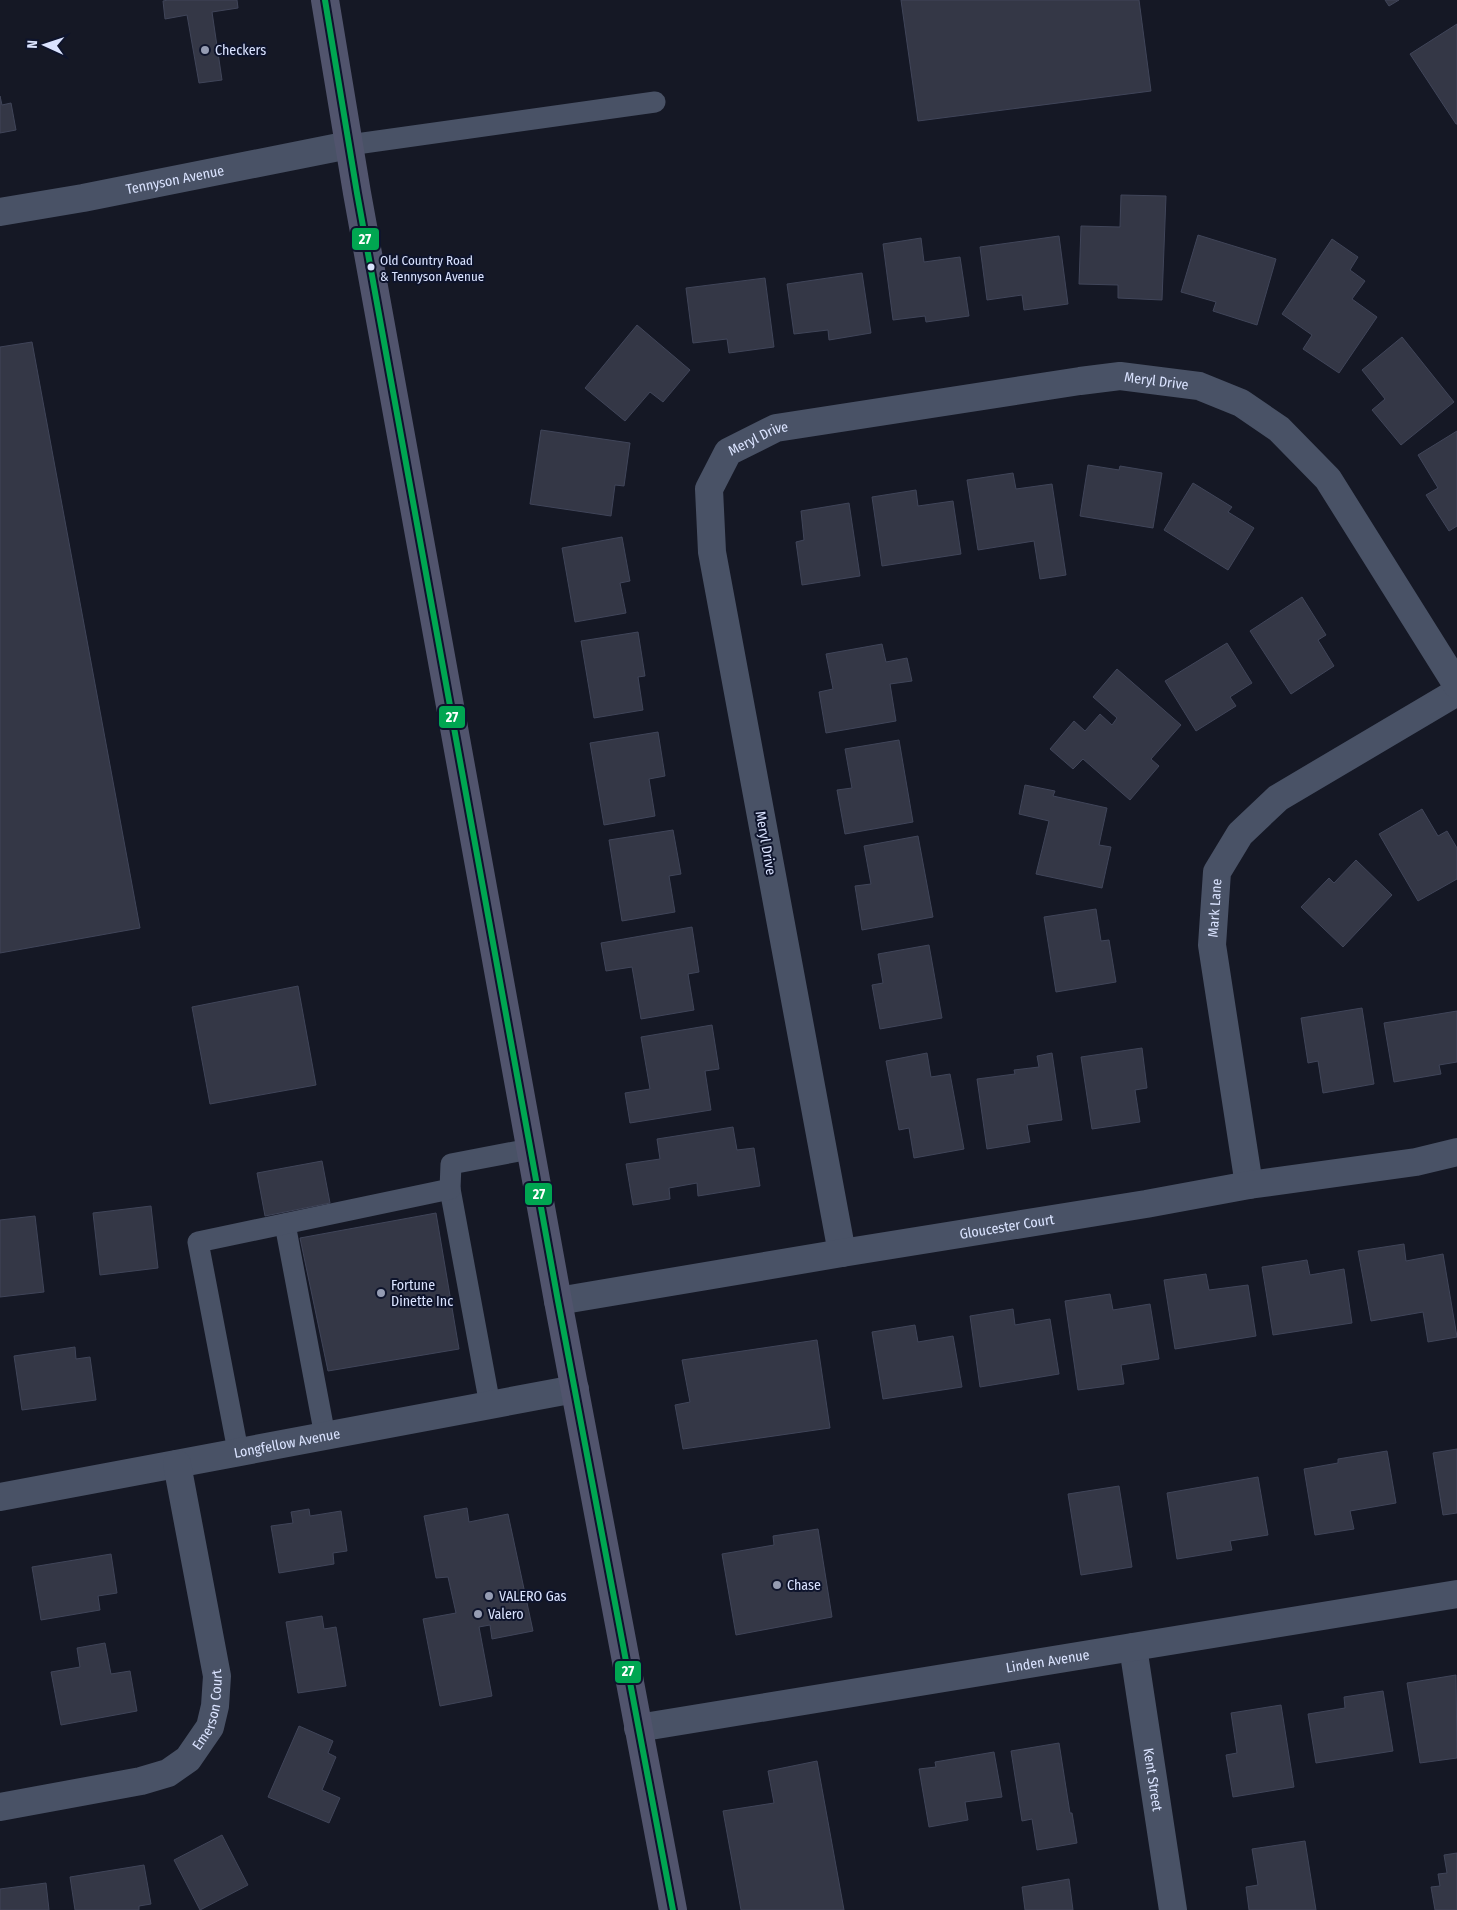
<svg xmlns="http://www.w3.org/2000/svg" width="1457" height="1910" font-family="'Fira Sans Condensed',sans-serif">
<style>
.building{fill:#343746;stroke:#404559}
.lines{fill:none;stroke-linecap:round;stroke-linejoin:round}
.lane{stroke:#495266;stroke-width:21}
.street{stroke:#495266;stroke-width:28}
.primary{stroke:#51546d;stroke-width:28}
.bus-1-casing{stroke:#0e142c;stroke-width:10}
.bus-1{stroke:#00a651;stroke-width:6}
.poi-dot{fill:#959cb3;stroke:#0e142c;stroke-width:2}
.bus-dot{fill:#dae3ff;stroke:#0e142c;stroke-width:2}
.labels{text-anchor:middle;stroke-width:4;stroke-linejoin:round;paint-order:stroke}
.bus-label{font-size:13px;fill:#dae3ff;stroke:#0e142c;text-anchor:start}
.poi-label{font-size:14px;fill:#dae3ff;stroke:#0e142c;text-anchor:start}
.street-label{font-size:14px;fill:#dae3ff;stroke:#0e142c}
.line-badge{stroke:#0e142c;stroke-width:2}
.badge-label{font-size:14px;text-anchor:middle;font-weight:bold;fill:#fff}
</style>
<rect width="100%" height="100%" fill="#151825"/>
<!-- building -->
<g class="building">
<path d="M168,0H237L238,8L212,12L222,80L199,83L187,15L165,19L163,1Z"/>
<path d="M901,0H1139L1151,91L918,121Z"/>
<path d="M1385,0H1399L1389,6Z"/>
<path d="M1457,24V124H1456L1410,54Z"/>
<path d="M0,96L2,105L11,103L16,130L0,133Z"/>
<path d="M1121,195L1166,196L1162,300L1118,298V285L1079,284L1081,226L1120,227Z"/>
<path d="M1198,235L1276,259L1257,325L1213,311L1216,302L1181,292Z"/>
<path d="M1059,236L1068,304L1024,310L1022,295L987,300L980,247Z"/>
<path d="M921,238L924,262L960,257L969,316L926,322L925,316L893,320L883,244Z"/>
<path d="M1332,239L1358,257L1350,270L1365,281L1352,299L1377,317L1339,373L1303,349L1312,335L1282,314Z"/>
<path d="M862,273L871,333L829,340L828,330L794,334L787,284Z"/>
<path d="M765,278L774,347L729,353L727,339L693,343L686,288Z"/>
<path d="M637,325L690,370L663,402L650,392L625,421L585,388Z"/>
<path d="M1402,337L1454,402L1401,445L1372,410L1385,399L1362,370Z"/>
<path d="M32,342L140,928L0,953V347Z"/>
<path d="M541,430L630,443L624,486L615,485L611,516L530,504Z"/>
<path d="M1457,431V526L1449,531L1426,495L1438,488L1418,455Z"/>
<path d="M1088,465L1119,470L1120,466L1162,473L1153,528L1080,516Z"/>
<path d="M1013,473L1016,489L1052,484L1066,575L1040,579L1034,541L978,550L967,480Z"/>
<path d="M1193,483L1232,507L1228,512L1254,528L1228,570L1164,530Z"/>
<path d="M916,490L918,506L953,501L961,554L882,566L872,497Z"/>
<path d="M849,503L860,576L802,585L796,542L804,540L801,511Z"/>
<path d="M622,537L630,581L620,583L626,613L575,622L562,548Z"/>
<path d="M1302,597L1326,635L1318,640L1334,666L1291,694L1250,631Z"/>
<path d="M638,632L645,676L638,677L643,710L594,718L581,641Z"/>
<path d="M1227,643L1252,683L1230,697L1236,706L1196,731L1165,681Z"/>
<path d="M882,644L886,662L907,658L912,681L890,684L896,721L826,733L819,692L833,689L826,654Z"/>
<path d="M1117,669L1181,725L1151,759L1159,766L1130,800L1083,759L1073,769L1050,749L1074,721L1085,731L1100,714L1112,725L1117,718L1093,697Z"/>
<path d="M658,732L665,776L649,779L655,816L604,825L590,743Z"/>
<path d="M899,740L913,822L845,834L837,790L852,788L845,749Z"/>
<path d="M1025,785L1055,791L1053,796L1107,808L1099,845L1111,847L1102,888L1036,874L1049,821L1019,814Z"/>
<path d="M1422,809L1438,836L1447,831L1457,848V879L1418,901L1379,834Z"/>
<path d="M673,830L681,874L669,876L675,912L622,921L609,840Z"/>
<path d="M918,836L933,917L862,930L855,886L871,884L864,846Z"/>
<path d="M1356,860L1392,895L1343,947L1301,907L1329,878L1334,883Z"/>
<path d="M1096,909L1101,941L1109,940L1116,982L1056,992L1044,917Z"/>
<path d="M692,927L699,972L688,974L694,1010L641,1019L632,967L606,971L601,943Z"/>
<path d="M929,945L942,1018L880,1029L872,985L883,983L878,954Z"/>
<path d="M298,986L316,1085L210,1104L192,1007Z"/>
<path d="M1362,1008L1374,1084L1323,1093L1318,1061L1308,1063L1301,1018Z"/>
<path d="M1457,1011V1062L1439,1065L1441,1074L1394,1082L1384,1023Z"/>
<path d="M712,1025L719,1069L705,1071L711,1110L630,1123L625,1093L650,1089L641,1037Z"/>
<path d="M1142,1048L1147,1088L1135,1090L1140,1122L1092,1129L1081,1057Z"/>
<path d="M927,1053L931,1077L950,1074L964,1149L914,1158L909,1128L899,1130L886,1061Z"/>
<path d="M1052,1053L1062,1120L1027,1125L1030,1142L987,1149L977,1079L1015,1074L1014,1070L1039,1067L1037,1056Z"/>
<path d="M733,1127L737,1150L754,1148L760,1186L698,1196L697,1183L669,1188L670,1199L633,1205L626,1164L660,1159L657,1139Z"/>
<path d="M322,1161L330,1203L265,1216L257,1173Z"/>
<path d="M151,1206L158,1268L100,1275L93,1213Z"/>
<path d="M436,1213L459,1349L328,1371L300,1238Z"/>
<path d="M35,1216L44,1292L0,1297V1220Z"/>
<path d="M1404,1244L1406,1261L1443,1254L1457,1337L1428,1342L1423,1312L1371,1321L1358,1251Z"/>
<path d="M1307,1260L1310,1275L1344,1269L1352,1323L1273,1335L1262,1267Z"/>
<path d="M1206,1274L1209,1290L1248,1285L1256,1336L1175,1349L1164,1280Z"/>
<path d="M1110,1294L1113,1310L1150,1304L1159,1359L1121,1365L1124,1384L1078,1390L1065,1301Z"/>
<path d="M1013,1309L1015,1325L1050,1319L1059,1374L980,1387L970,1316Z"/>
<path d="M915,1325L918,1342L953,1336L962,1387L883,1399L872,1332Z"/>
<path d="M817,1340L830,1428L683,1449L675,1405L690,1402L682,1360Z"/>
<path d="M75,1347L76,1359L90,1357L96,1400L22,1410L14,1356Z"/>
<path d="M1457,1449V1513L1443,1515L1433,1453Z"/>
<path d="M1387,1451L1396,1503L1350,1511L1354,1529L1315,1535L1304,1469L1338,1463V1459Z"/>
<path d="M1258,1477L1268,1535L1230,1541L1232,1550L1177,1559L1167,1493Z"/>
<path d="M1119,1486L1132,1567L1081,1575L1068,1494Z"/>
<path d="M467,1508L469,1522L508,1514L533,1631L492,1639L490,1625L479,1627L492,1696L440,1706L423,1619L456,1613L448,1577L436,1578L424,1516Z"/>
<path d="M309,1509L310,1516L341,1511L347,1551L333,1553L334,1564L279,1573L271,1526L293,1523L291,1512Z"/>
<path d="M818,1529L832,1617L736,1635L722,1554L774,1545L773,1536Z"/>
<path d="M111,1554L117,1593L98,1596L100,1610L41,1620L32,1567Z"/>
<path d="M322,1616L324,1629L336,1627L346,1686L298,1693L286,1622Z"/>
<path d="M105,1643L111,1674L130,1671L137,1711L61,1725L51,1672L80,1667L77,1648Z"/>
<path d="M1456,1675L1457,1758L1420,1763L1407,1683Z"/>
<path d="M1383,1691L1393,1751L1316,1763L1308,1714L1345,1708L1344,1697Z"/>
<path d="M1281,1705L1294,1787L1233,1797L1226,1755L1237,1753L1231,1713Z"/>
<path d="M299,1726L333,1741L328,1753L336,1757L322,1790L340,1798L329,1823L268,1797Z"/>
<path d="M1059,1743L1070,1813H1072L1077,1843L1037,1850L1032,1819L1022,1821L1011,1751Z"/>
<path d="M994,1752L1002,1797L965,1802L968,1820L929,1827L919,1769L936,1767L935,1762Z"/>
<path d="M817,1761L844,1910H741L723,1811L774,1803L768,1771Z"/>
<path d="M222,1835L248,1885L200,1910L174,1860Z"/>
<path d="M1305,1841L1316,1910H1249L1246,1887L1258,1885L1252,1849Z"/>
<path d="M1457,1853V1910H1435L1431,1887L1440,1886L1438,1874L1447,1873L1444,1855Z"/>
<path d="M144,1865L151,1904L139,1906V1910H75L70,1877Z"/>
<path d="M1069,1879L1073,1910H1025L1022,1887Z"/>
<path d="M46,1883L49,1910H0V1889Z"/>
</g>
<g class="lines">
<!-- lane -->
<g class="lane">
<path d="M349,145L655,102"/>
<path d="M450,1189L490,1405"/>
<path d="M285,1224L325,1436"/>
<path d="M238,1451L198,1242L450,1189L451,1164L530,1149"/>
</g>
<!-- street -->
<g class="street">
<path id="s1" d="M0,212L83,198L349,145"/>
<path id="s2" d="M1249,1185L1212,945L1217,872L1240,834L1278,798L1457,692"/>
<path id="s3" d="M842,1253L712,552L709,489L728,452L776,428L1080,381L1120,376L1199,386L1241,403L1279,429L1328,479L1457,685"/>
<path id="s4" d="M558,1301L842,1253L1146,1204L1249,1185L1416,1162L1457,1152"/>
<path id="s5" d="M0,1497L575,1389"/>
<path id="s6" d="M1133,1647L1173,1910"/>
<path id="s7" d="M638,1728L1457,1594"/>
<path id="s8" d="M0,1807L141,1781L168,1773L188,1759L210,1727L215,1706L217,1676L177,1464"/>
</g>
<!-- primary -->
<path class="primary" d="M325,0L357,193L558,1301L673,1910"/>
<!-- bus-1 casing -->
<g class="bus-1-casing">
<path id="bus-1" d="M325,0L357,193L558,1301L673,1910"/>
</g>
<!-- bus-1 -->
<use href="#bus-1" class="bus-1"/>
</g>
<!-- markers -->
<g class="poi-dot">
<circle cx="205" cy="50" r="5"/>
<circle cx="381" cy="1293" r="5"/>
<circle cx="777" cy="1585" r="5"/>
<circle cx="489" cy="1596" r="5"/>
<circle cx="478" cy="1614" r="5"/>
</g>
<circle class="bus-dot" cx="371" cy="267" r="4.5"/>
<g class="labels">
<!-- bus labels -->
<g class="bus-label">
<text x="380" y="265">Old Country Road<tspan x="380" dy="16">&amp; Tennyson Avenue</tspan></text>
</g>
<!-- poi labels -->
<g class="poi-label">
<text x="215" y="55">Checkers</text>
<text x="391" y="1290">Fortune<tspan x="391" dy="16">Dinette Inc</tspan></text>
<text x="787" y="1590">Chase</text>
<text x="499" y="1601">VALERO Gas</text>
<text x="488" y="1619">Valero</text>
</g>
<!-- street labels -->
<g class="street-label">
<text dy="5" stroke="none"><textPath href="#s1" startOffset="178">Tennyson Avenue</textPath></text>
<text dy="5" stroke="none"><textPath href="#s3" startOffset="1256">Meryl Drive</textPath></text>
<text dy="5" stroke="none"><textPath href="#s3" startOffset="851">Meryl Drive</textPath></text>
<text transform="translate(766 843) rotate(80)" y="5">Meryl Drive</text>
<text dy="5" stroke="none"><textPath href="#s2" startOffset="280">Mark Lane</textPath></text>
<text dy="5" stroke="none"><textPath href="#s4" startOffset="455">Gloucester Court</textPath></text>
<text dy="5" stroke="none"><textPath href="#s5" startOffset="292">Longfellow Avenue</textPath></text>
<text dy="5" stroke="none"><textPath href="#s7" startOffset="415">Linden Avenue</textPath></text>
<text dy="5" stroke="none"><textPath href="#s8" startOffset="251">Emerson Court</textPath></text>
<text dy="5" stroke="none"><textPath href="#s6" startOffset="134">Kent Street</textPath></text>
</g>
</g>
<g class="line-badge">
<rect x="351" y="227" width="29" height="24" rx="5" fill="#00a651"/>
<rect x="438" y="705" width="28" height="24" rx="5" fill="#00a651"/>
<rect x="524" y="1182" width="29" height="24" rx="5" fill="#00a651"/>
<rect x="614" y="1660" width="28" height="24" rx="5" fill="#00a651"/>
</g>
<g class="badge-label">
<text x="365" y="244">27</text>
<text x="452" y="722">27</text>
<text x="539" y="1199">27</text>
<text x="628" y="1676">27</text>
</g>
<!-- north arrow -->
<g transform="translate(45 45) rotate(273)" stroke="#0e142c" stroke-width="4" paint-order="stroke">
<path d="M0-4L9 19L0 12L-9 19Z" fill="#dae3ff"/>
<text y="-8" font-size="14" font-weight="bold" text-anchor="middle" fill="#dae3ff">N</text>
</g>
</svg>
